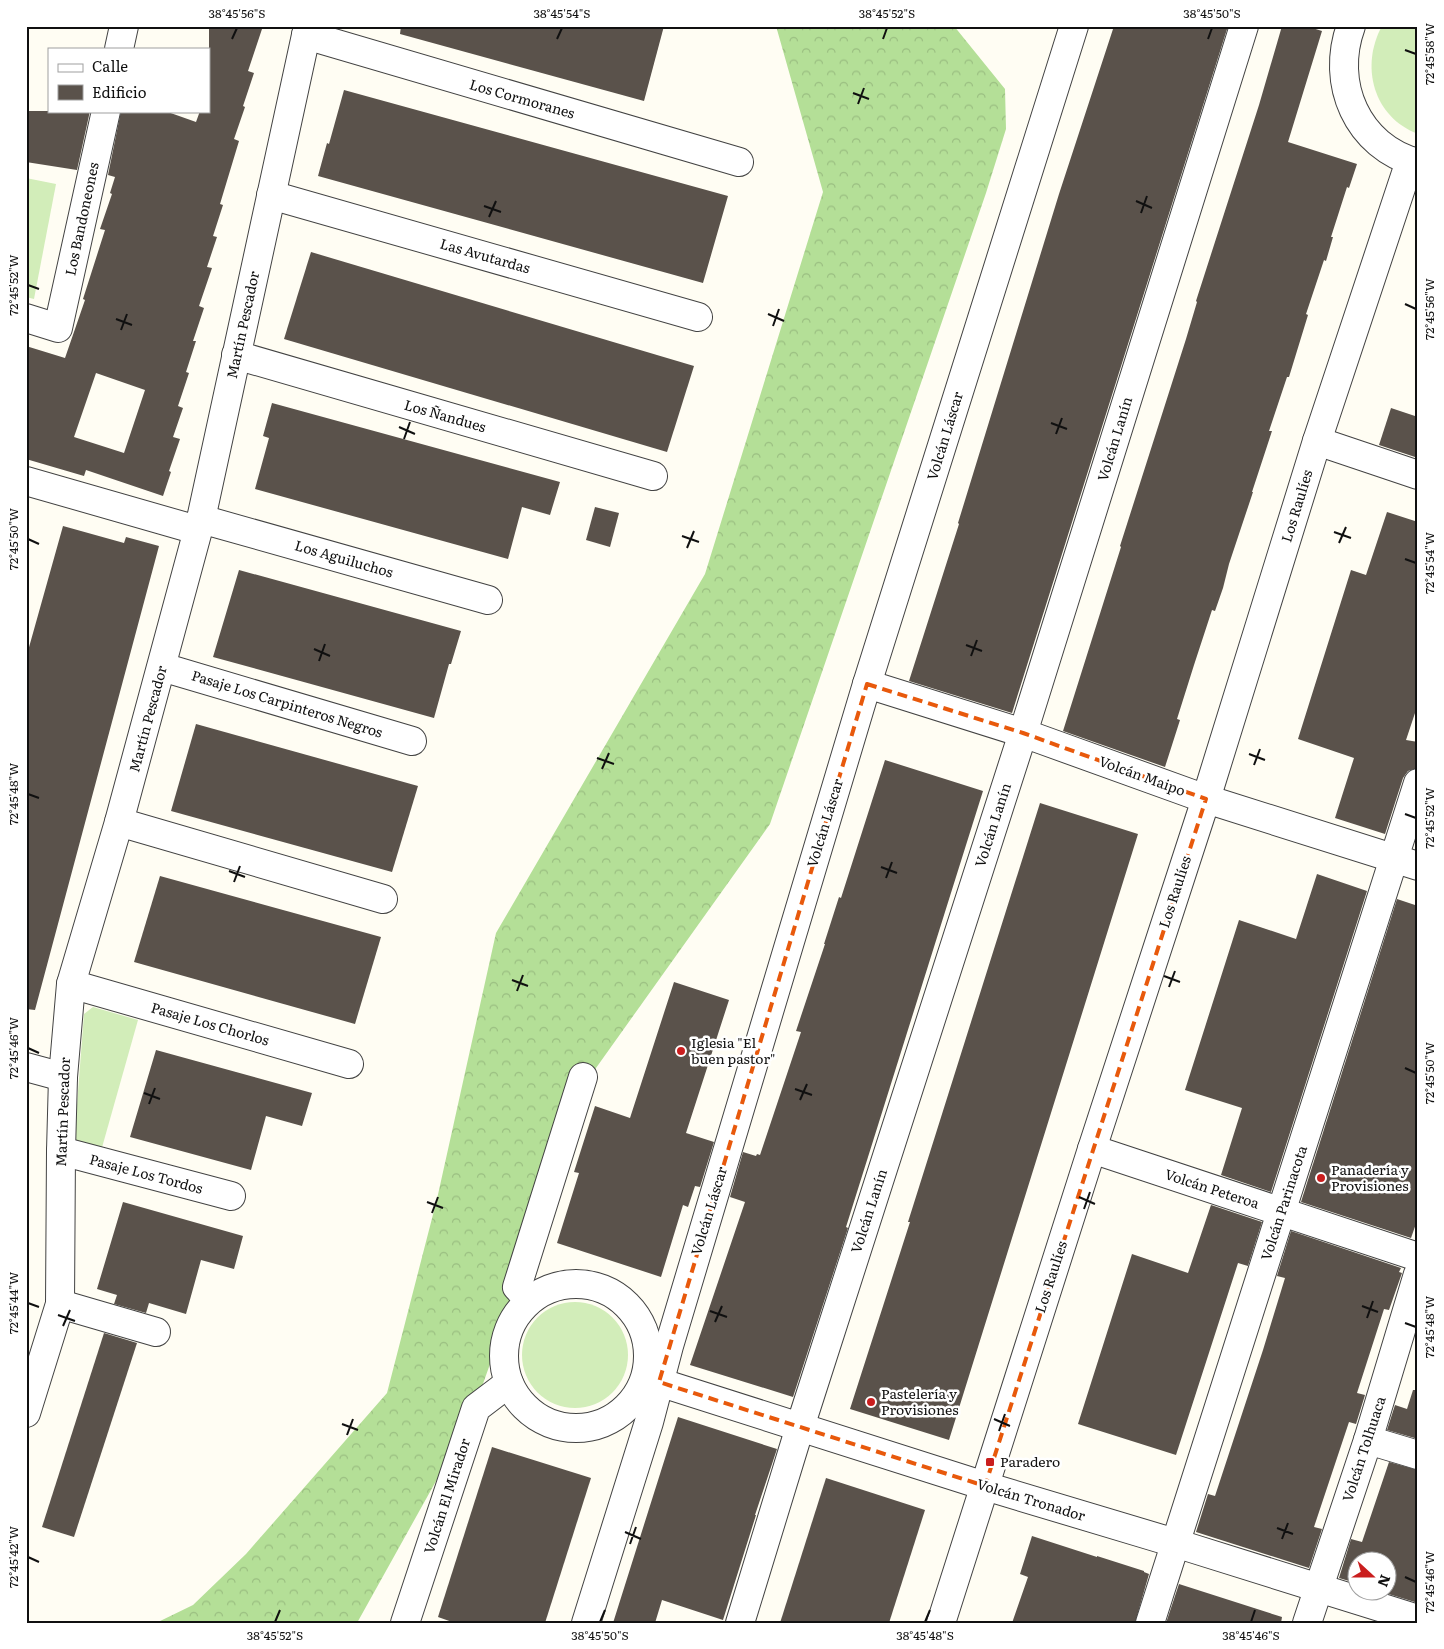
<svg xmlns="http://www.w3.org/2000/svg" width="1444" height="1649" font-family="Literata,serif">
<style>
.grass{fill:#d2edb9}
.forest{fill:url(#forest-crowns)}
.building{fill:#5a524b;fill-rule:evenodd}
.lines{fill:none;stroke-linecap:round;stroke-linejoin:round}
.minor-casing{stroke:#434343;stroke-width:30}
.minor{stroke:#fff;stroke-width:28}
.marked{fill:none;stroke:#e8590c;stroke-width:4;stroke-dasharray:10 6;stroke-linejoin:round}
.ticks{fill:none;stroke:#101010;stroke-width:2}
.poi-dot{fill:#ca1e1e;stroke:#fff;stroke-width:2}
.labels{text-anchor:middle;stroke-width:5;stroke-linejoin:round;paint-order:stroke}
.street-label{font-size:14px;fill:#101010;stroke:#fff}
.poi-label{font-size:14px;fill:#101010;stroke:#fff;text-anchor:start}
.neatline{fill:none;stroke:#101010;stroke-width:2}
.ticks-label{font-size:12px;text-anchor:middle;fill:#101010}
</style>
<defs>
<pattern id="forest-crowns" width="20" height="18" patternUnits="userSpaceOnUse" patternTransform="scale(1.25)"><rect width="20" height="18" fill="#b4df97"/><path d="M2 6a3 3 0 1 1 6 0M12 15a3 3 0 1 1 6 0" fill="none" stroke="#9abe81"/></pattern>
</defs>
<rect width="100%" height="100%" fill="#fffdf3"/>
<!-- grass -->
<g class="grass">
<path d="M1382,26H1418V134C1373,117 1360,66 1382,26Z"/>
<path d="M26,178L56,184L34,299L26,297Z"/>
<path d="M93,1007L138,1020L101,1151L74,1144L84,1014Z"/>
<circle cx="575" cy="1355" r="53"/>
</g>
<!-- forest -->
<path class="forest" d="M776,26H954L1005,89L1006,129L986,193L770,824L596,1068L470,1420L357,1623H156L193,1605L246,1554L387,1393L437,1199L496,933L705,574L823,192Z"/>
<!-- building -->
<g class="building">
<path d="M209,26H263L248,71L254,73L243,106L245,107L234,139L239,141L220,204L223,205L213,236L217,237L207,267L212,268L199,306L204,308L193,341H196L186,372L189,373L178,406L183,408L173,437L180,439L169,471L171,472L163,496L86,470L84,476L26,459V346L65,358L85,300L83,299L105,230L100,229L112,194L110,193L115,177L108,175L121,111H165L196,122L200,111H209ZM96,373L145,390L124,453L74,437Z"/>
<path d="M401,26H664L644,101L400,34Z"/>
<path d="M1114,26H1228L1012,713L909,681L959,524L958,523L1059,194Z"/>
<path d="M1282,26H1306L1322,31L1288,142L1357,164L1349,188L1347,187L1331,237H1333L1326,261L1324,260L1306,314L1308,315L1289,377H1287L1269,431H1272L1252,492H1253L1229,564L1223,588L1215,611L1212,610L1194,665L1177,719L1180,720L1165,767L1063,731L1121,547L1120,546L1186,339L1197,302L1196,301L1259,105Z"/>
<path d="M344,90L728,196L703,283L318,176L327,143L329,144Z"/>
<path d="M26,111H90L77,170L26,162Z"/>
<path d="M311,252L694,366L667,452L284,339Z"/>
<path d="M272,403L560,482L550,515L522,507L508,559L255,489L269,438L263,436Z"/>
<path d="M1391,408L1418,417V458L1379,445Z"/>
<path d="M595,507L619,513L610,547L586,540Z"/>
<path d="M1387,512L1418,522V704L1406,740L1418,742V768L1408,771L1403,778L1385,834L1335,818L1354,758L1298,739L1351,570L1366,575Z"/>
<path d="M63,526L124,543L126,537L159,546L35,1010L26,1009V658Z"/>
<path d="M239,570L461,631L451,664H449L434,718L213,657Z"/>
<path d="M196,724L418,786L392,872L171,811Z"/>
<path d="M885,760L983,791L846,1227L848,1228L793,1397L690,1365L745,1202L730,1197L743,1152L756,1156L757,1154L760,1155L801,1032L796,1031L825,944H824L839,897L841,898Z"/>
<path d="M1040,803L1138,834L949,1440L850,1409L910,1222H908Z"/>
<path d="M1317,874L1367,891L1271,1192L1221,1175L1242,1108L1185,1090L1239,920L1296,939Z"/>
<path d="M160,876L381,937L355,1024L134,962Z"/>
<path d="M1397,899L1418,906V1218L1411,1238L1301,1202Z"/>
<path d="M674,982L729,1000L686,1133L714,1142L700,1187L695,1186L688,1207L683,1205L661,1277L557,1243L579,1173L574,1172L595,1106L630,1118Z"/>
<path d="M156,1050L312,1093L302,1126L266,1116L251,1170L130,1137Z"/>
<path d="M123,1202L243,1236L234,1269L201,1260L186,1314L149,1303L146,1313L114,1304L117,1295L97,1289Z"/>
<path d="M1211,1205L1262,1222L1248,1266L1238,1263L1176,1455L1078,1424L1132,1254L1188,1273Z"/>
<path d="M1291,1231L1401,1268L1399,1272L1402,1273L1389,1310L1384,1309L1357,1393L1365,1395L1356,1424L1349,1422L1314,1527L1322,1529L1309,1568L1196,1532L1208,1494L1215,1496L1263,1350L1285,1278L1277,1276Z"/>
<path d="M104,1333L137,1343L74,1537L42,1527Z"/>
<path d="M1413,1390H1418V1439L1387,1430L1395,1405L1407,1409Z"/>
<path d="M678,1417L777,1449L755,1515H756L723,1620L662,1600L655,1623H613Z"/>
<path d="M492,1447L591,1478L545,1623H455L438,1617Z"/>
<path d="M1389,1462L1418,1470V1603L1382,1592H1386V1562H1356V1583L1339,1578L1351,1539L1362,1542Z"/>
<path d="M826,1478L925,1510L889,1623H780Z"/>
<path d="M1032,1536L1097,1557V1556L1144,1571V1572L1149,1574L1135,1623H1012L1028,1577L1020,1574Z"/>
<path d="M1179,1584L1282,1617L1281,1623H1166Z"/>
</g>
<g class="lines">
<!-- minor casing -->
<g class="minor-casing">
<g id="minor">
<path d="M1351,26C1330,83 1357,147 1418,163"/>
<path d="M306,35L739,162"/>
<path d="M119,49L124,26"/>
<path d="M271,195L698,317"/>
<path d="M26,318L58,328L106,111"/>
<path d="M236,355L653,476"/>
<path d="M1317,441L1418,475"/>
<path d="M26,481L197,530"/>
<path d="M201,519L488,600"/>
<path d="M162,667L412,741"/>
<path d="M867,684L1023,733L1206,799L1418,866"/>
<path d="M119,822L383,899"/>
<path d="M71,984L349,1064"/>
<path d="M26,1067L63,1077"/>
<path d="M1092,1149L1418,1257"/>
<path d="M61,1151L231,1196"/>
<circle cx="576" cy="1356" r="72"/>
<path d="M529,1300L517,1287L583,1077"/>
<path d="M60,1304L156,1332"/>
<path d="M646,1378L985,1486L1175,1543L1418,1619"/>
<path d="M26,1413L60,1304L61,1151L63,1077L71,984L119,822L201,519L308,26"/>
<path d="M1368,1440L1418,1455"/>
<path d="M405,1623L476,1408L509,1383"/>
<path d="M586,1623L649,1422L669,1346L867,684L1074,26"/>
<path d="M740,1623L800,1427L1023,733L1244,26"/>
<path d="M941,1623L1092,1149L1206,799L1317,441L1410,161"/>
<path d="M1150,1623L1418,783"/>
<path d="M1307,1623L1368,1440L1418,1274"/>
</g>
</g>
<!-- minor -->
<use href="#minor" class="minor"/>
</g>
<!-- marked area -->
<path class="marked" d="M867,684L1023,733L1206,799L985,1486L659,1382Z"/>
<!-- ticks -->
<path class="ticks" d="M232,39L237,28M557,39L562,28M883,39L887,28M1208,39L1212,28M1405,50L1416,54M853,93L869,99M858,104L864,88M1136,201L1152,208M484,206L501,212M1141,213L1147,196M489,217L496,201M28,285L39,289M1405,304L1416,309M768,314L784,321M116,319L132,325M773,326L779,309M121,330L127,314M1051,423L1067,429M399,427L415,434M1056,434L1062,418M404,439L410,422M1334,532L1351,538M682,536L699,542M28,539L39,544M1339,543L1346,527M687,548L694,531M1405,559L1416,563M966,645L982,651M314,649L330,656M971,656L977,640M319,661L325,644M1249,754L1265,760M597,758L614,764M1254,765L1260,749M602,769L609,753M28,794L39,798M1405,814L1416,818M881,867L897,873M229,871L245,877M886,878L892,862M234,882L240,866M1164,976L1180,982M512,980L528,986M1169,987L1175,971M517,991L523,975M28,1048L39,1053M1405,1068L1416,1073M795,1089L812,1095M144,1093L160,1099M800,1100L807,1084M149,1104L155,1088M1079,1197L1095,1204M427,1202L443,1208M1084,1209L1090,1192M432,1213L438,1197M28,1303L39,1307M1362,1306L1378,1312M710,1311L727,1317M58,1315L75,1321M1367,1318L1373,1301M715,1322L722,1306M1405,1323L1416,1327M63,1326L70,1310M994,1419L1010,1426M342,1424L358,1430M999,1431L1005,1414M347,1435L353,1419M1277,1528L1293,1534M625,1532L641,1539M1282,1539L1288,1523M630,1544L636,1527M28,1557L39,1562M1405,1577L1416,1582M275,1622L280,1610M600,1622L605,1610M925,1622L930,1610M1251,1622L1255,1610"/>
<!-- markers -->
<g class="poi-dot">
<circle cx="681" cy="1051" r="5"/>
<circle cx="1321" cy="1178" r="5"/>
<circle cx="871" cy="1402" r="5"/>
<rect x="985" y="1457" width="10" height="10" rx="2.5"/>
</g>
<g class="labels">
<!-- street labels -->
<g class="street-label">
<text transform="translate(522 99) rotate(16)" y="5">Los Cormoranes</text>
<text transform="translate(82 219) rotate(-78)" y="5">Los Bandoneones</text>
<text transform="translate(485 256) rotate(16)" y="5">Las Avutardas</text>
<text transform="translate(243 325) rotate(-78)" y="5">Martín Pescador</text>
<text transform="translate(445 416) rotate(16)" y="5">Los Ñandues</text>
<text transform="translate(945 436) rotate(-73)" y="5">Volcán Láscar</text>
<text transform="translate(1115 439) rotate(-73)" y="5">Volcán Lanín</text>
<text transform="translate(1297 506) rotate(-73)" y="5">Los Raulíes</text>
<text transform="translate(344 559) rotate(16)" y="5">Los Aguiluchos</text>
<text transform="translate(287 704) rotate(17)" y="5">Pasaje Los Carpinteros Negros</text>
<text transform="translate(148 719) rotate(-75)" y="5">Martín Pescador</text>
<text transform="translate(1142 776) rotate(20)" y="5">Volcán Maipo</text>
<text transform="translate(825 823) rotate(-73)" y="5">Volcán Láscar</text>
<text transform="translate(993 825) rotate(-72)" y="5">Volcán Lanín</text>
<text transform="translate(1175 892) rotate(-72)" y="5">Los Raulíes</text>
<text transform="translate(210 1024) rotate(16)" y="5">Pasaje Los Chorlos</text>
<text transform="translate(63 1112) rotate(-88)" y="5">Martín Pescador</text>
<text transform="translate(146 1174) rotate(15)" y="5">Pasaje Los Tordos</text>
<text transform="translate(1212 1189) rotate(18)" y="5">Volcán Peteroa</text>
<text transform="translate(1284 1203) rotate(-72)" y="5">Volcán Parinacota</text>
<text transform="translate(709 1211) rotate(-73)" y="5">Volcán Láscar</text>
<text transform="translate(869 1211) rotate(-72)" y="5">Volcán Lanín</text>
<text transform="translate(1051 1277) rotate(-72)" y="5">Los Raulíes</text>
<text transform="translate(1364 1449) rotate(-72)" y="5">Volcán Tolhuaca</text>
<text transform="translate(447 1496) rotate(-72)" y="5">Volcán El Mirador</text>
<text transform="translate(1031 1500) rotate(17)" y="5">Volcán Tronador</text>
</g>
<!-- poi labels -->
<g class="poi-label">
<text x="691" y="1048">Iglesia "El<tspan x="691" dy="16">buen pastor"</tspan></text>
<text x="1331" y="1175">Panadería y<tspan x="1331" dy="16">Provisiones</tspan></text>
<text x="881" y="1399">Pastelería y<tspan x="881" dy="16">Provisiones</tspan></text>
<text x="1000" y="1467">Paradero</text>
</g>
</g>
<!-- border -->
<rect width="1444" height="1649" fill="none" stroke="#ffffff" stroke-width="55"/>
<!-- legend -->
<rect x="48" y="48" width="162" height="65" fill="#ffffff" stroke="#9f9f9f"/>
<rect x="58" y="64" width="25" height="8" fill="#ffffff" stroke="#9f9f9f"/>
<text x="92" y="72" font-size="15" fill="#101010">Calle</text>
<rect x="58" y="85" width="25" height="15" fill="#5a524b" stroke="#9f9f9f"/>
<text x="92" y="98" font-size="15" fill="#101010">Edificio</text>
<!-- north arrow -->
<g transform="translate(1372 1576) rotate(111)"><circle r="24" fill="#ffffff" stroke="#9f9f9f"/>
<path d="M0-4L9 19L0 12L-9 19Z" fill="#ca1e1e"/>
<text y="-8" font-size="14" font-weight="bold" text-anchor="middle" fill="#101010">N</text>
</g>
<rect x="28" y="28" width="1388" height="1594" class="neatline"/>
<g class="ticks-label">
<text x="237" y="18">38°45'56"S</text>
<text x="562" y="18">38°45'54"S</text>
<text x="887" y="18">38°45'52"S</text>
<text x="1212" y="18">38°45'50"S</text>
<text transform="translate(1430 54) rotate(-90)" y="4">72°45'58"W</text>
<text transform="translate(14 285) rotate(-90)" y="4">72°45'52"W</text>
<text transform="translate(1430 309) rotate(-90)" y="4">72°45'56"W</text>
<text transform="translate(14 539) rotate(-90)" y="4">72°45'50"W</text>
<text transform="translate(1430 563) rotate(-90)" y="4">72°45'54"W</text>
<text transform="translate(14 794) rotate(-90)" y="4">72°45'48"W</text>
<text transform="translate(1430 818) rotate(-90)" y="4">72°45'52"W</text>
<text transform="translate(14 1048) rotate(-90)" y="4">72°45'46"W</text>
<text transform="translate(1430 1073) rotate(-90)" y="4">72°45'50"W</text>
<text transform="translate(14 1303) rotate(-90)" y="4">72°45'44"W</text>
<text transform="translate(1430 1327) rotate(-90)" y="4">72°45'48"W</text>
<text transform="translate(14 1557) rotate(-90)" y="4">72°45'42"W</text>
<text transform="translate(1430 1582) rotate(-90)" y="4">72°45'46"W</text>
<text x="275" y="1640">38°45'52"S</text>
<text x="600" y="1640">38°45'50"S</text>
<text x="925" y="1640">38°45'48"S</text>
<text x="1251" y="1640">38°45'46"S</text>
</g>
</svg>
